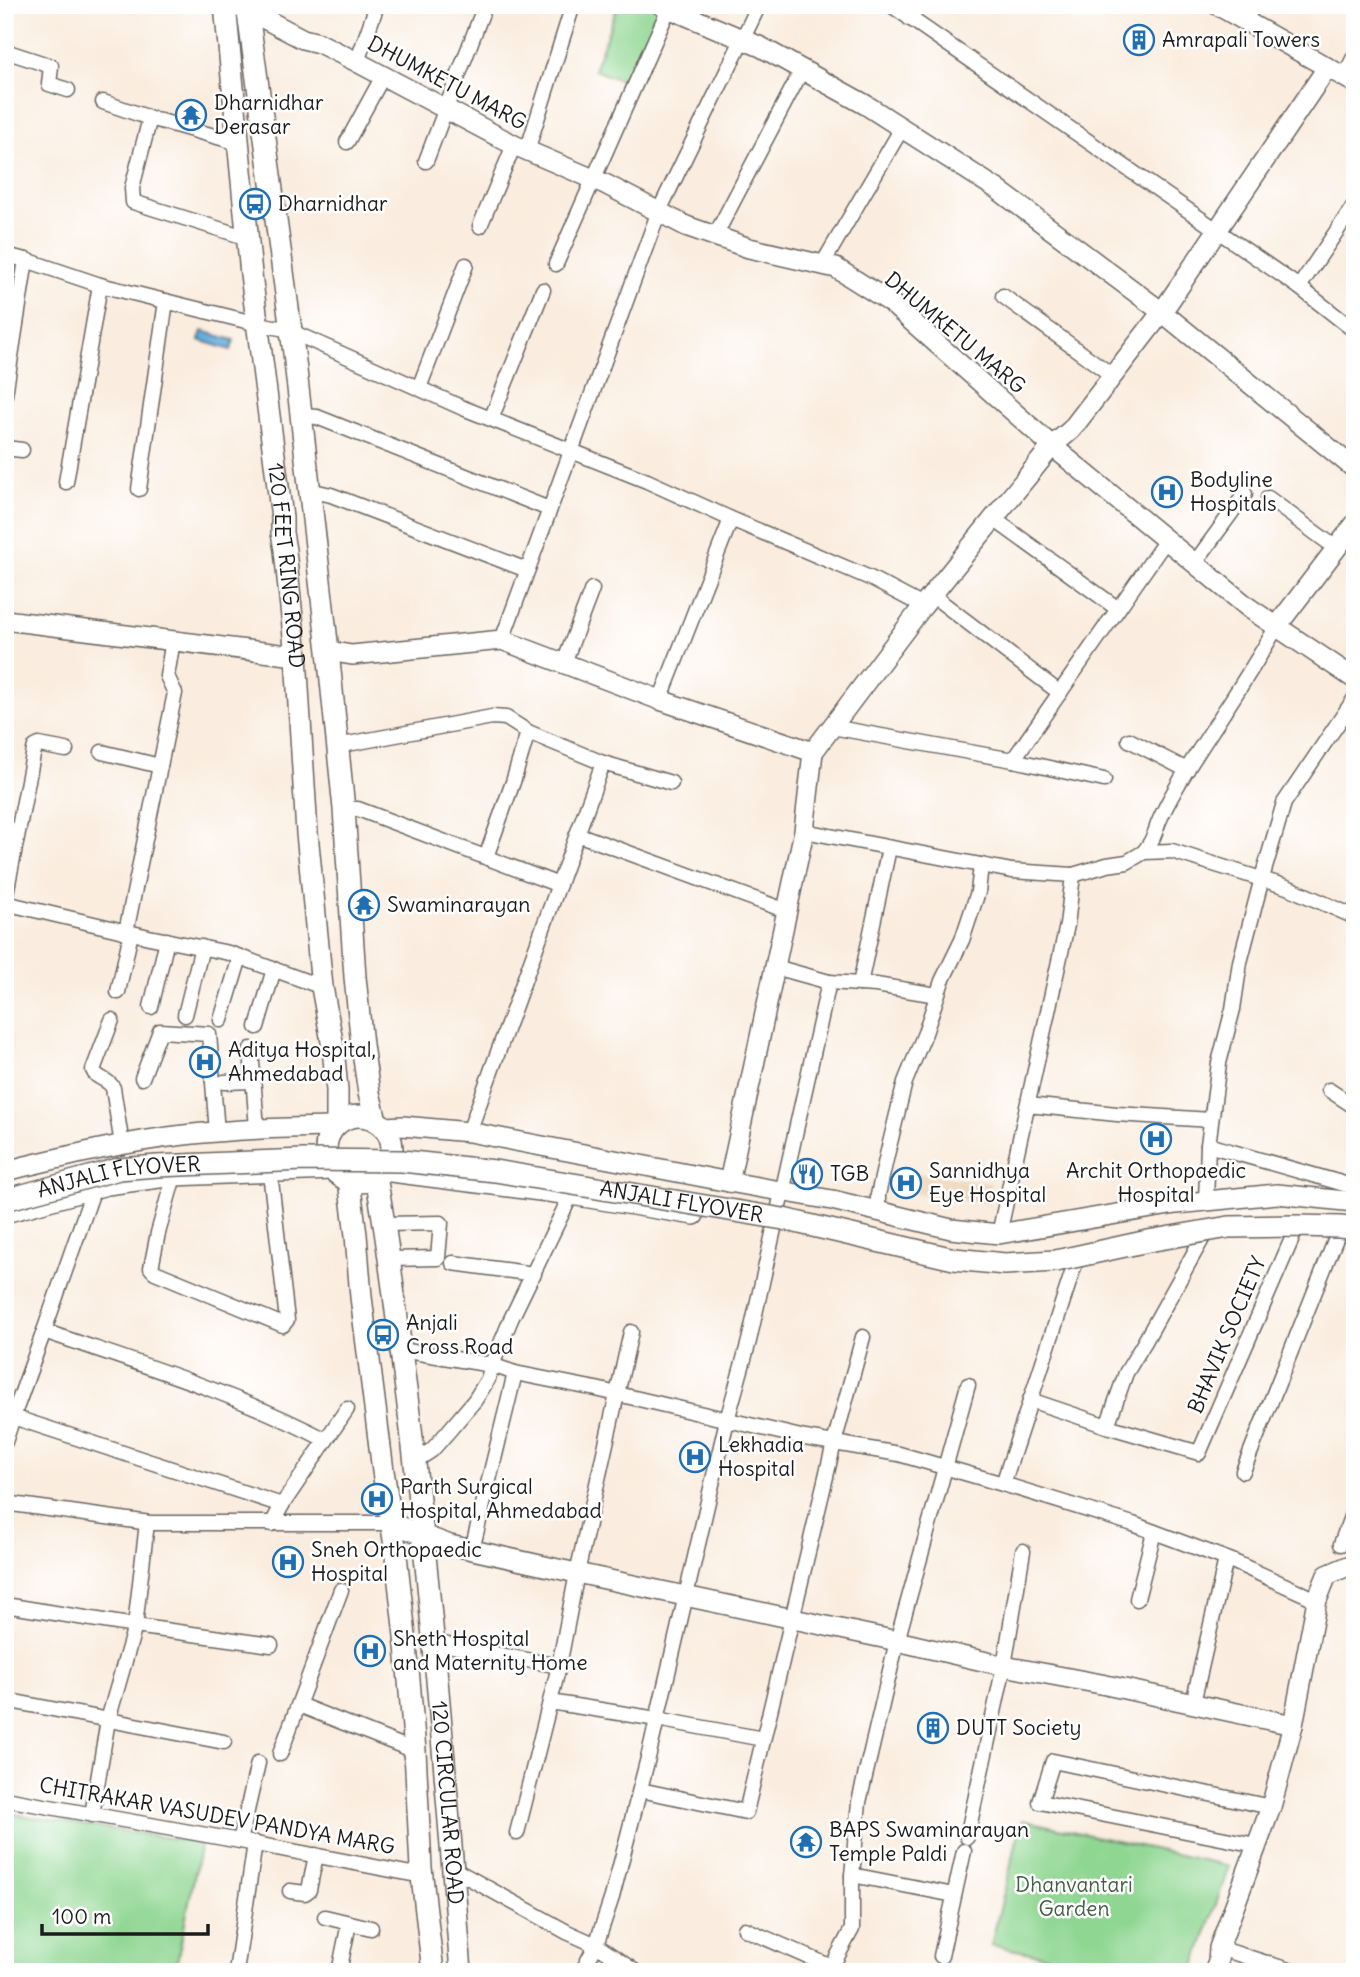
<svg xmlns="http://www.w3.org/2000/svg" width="1360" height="1977" font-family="Delius,sans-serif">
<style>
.built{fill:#eed7bb}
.green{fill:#8ed691;stroke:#557956;stroke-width:2}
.water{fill:#62aad9;stroke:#3f637a;stroke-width:2}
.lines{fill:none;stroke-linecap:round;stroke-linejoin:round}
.street-casing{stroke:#6a6560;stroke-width:17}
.secondary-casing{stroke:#6a6560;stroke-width:22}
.primary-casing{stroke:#6a6560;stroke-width:24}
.street{stroke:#fff;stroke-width:14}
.secondary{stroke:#fff;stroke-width:19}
.primary{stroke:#fff;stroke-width:21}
.primary-bridge-casing{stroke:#6a6560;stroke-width:24;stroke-linecap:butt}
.primary-bridge{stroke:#fff;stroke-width:21}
.labels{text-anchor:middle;stroke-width:5;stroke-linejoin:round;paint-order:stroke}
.poi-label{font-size:21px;fill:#1c1c1c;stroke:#fff;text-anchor:start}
.street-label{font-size:21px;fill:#1c1c1c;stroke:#fff}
.park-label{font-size:21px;fill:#445d45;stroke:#fff}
</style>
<rect width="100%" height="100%" fill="#fff"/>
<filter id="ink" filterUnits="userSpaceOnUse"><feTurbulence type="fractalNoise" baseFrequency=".0143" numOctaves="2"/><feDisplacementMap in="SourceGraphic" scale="14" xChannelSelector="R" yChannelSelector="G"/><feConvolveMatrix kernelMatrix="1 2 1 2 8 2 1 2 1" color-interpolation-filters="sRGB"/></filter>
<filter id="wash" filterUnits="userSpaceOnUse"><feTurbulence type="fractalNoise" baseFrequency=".00686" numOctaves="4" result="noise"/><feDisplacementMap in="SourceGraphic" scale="28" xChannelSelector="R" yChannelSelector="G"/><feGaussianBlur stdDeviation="1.57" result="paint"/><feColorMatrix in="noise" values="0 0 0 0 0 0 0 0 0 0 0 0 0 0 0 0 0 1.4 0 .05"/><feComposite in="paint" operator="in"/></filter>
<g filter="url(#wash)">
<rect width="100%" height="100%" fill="#faecde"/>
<!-- built -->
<path class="built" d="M892,1169L991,1183L988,1204L889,1190Z"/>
<!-- green -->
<g class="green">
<path d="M618,5H654L663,9L633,85L594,70Z"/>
<path d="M7,1813L201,1843L175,1972H5V1820Z"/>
<path d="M1022,1820L1229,1866L1193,1972H1125L991,1945Z"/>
</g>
<!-- water -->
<path class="water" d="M202,331L234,340L231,350L199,340Z"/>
</g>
<g filter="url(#ink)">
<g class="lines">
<!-- street casing -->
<g class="street-casing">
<g id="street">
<path d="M891,5L1299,287L1355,331"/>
<path d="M5,6V5"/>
<path d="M910,19L919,5"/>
<path d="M1244,21L1254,5"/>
<path d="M5,51L51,66L49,84L68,90"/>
<path d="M357,62L377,5"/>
<path d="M1344,77L1355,55"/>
<path d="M103,102L150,118L239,143"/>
<path d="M150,118L132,188L133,202L248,238"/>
<path d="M347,142L383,76"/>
<path d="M527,151L573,5"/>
<path d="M426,161L485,5"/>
<path d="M480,226L514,145"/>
<path d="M715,236L802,70"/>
<path d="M5,255L26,260L100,285L258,324L291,330L299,335L463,408L647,481L731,519L870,578L923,606"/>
<path d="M556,264L669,8"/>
<path d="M822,265L902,128"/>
<path d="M1299,287L1355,204"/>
<path d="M1003,296L1113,376"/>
<path d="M419,388L466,265"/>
<path d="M5,395L26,260"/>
<path d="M301,416L317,417L549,509"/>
<path d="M491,419L543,290"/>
<path d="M5,448L22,450"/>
<path d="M66,482L100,285"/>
<path d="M139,489L166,301"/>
<path d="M309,490L331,495L527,570"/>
<path d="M1268,498L1336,548"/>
<path d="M994,519L1118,609"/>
<path d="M1194,564L1245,494"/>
<path d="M932,595L1060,693"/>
<path d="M502,640L659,211L759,5"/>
<path d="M564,663L592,589"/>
<path d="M660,700L731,519"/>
<path d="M832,727L1013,760L1166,540"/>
<path d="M1129,740L1187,770"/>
<path d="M337,746L492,717L506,718L528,732"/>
<path d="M102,752L160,766"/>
<path d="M1013,760L1104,780"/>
<path d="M344,809H358L559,885"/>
<path d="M804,831L1012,871L1073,875L1067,925L999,1234"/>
<path d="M577,834L787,911"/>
<path d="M1144,852C1152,841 1154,836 1158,824C1165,806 1176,788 1186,771C1216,723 1249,676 1277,626"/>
<path d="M486,857L513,782L528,732L603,763L671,783"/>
<path d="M1073,875L1107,865L1127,862L1144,852L1172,851L1287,887L1355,917"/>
<path d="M5,899L34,750L35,747L39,745L66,750"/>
<path d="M5,903L149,937L229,953L322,987"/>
<path d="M126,932L175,693L167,676L173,640"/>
<path d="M829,982L876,985L937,995"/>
<path d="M860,984L889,848"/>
<path d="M118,992L131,933"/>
<path d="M151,1007L167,940"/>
<path d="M185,1015L202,947"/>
<path d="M112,1020L93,1070C96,1079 109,1079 113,1088L122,1145"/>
<path d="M221,1020L240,957"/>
<path d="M257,1027L274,969"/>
<path d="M251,1049L257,1129"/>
<path d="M142,1078L160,1031L209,1034L217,1132"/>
<path d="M224,1082L252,1081"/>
<path d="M1329,1090L1355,1107"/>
<path d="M1028,1105L1117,1114L1211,1120"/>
<path d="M469,1132L603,763"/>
<path d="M1208,1145L1355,1187"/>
<path d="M174,1176L158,1233L151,1268L155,1272L283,1325L287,1320L270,1172"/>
<path d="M94,1188L44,1331C139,1364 236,1393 326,1440"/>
<path d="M1206,1201L1208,1145L1219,1063L1233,1009L1240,962L1262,878L1284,803L1355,698"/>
<path d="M878,1211V1195L887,1155L905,1082L925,1033L942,981L962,940L978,892L981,865"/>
<path d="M385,1224L441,1223L438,1258L390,1259"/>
<path d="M453,1263L534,1274"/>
<path d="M401,1350L492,1365L515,1373L596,1389L805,1438L899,1454L1003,1484L1133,1524L1232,1561L1317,1600"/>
<path d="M1030,1400L1107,1426L1126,1373L1144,1343L1202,1239"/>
<path d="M5,1415L13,1417L44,1331"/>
<path d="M1107,1426L1199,1453L1294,1234"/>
<path d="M5,1442L13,1417L282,1505L272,1524"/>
<path d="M415,1461L432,1450L447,1433L475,1400L488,1379L492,1365L511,1319L571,1195"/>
<path d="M1243,1471L1337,1236"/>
<path d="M1003,1484L1075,1264"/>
<path d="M5,1503L150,1523H391"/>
<path d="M282,1505L347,1409"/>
<path d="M1341,1544L1355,1506"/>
<path d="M472,1550L515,1373"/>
<path d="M1137,1599L1154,1532"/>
<path d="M5,1605L135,1626L271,1645"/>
<path d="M432,1642L559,1666"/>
<path d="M5,1700L224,1742"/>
<path d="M550,1702L657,1719L763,1739"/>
<path d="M1193,1703L1226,1559"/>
<path d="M299,1705L415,1751"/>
<path d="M280,1754L341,1590"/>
<path d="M640,1790L746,1812L834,1443L863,1337"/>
<path d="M5,1799L240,1841L422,1876"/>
<path d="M92,1815L108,1720L135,1626L147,1523"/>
<path d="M517,1833L559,1666L577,1573L631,1332"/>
<path d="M967,1837L1004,1666L1023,1551"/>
<path d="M240,1841L258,1763"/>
<path d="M1256,1845L1040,1802L1053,1761L1271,1807"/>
<path d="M453,1869L567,1932L596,1945L636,1972"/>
<path d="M852,1875L954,1895"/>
<path d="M290,1891L305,1893L309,1890L316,1855"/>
<path d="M325,1917L371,1928"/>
<path d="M745,1929L843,1972"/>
<path d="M1219,1948L1295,1972"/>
<path d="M941,1956L964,1851"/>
<path d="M236,1972L255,1843"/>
<path d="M339,1972L349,1923"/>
<path d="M582,1972L596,1945L612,1897L648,1758L727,1420L749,1341L829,982L775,967"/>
<path d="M829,1972L852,1929V1875L859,1802L897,1641L968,1385"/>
</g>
</g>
<!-- secondary casing -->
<g class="secondary-casing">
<g id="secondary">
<path d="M235,5L263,18L303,39L319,43L357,62L514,145L605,184L686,226L749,248L836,268L890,302L1052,446L1249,608L1355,679"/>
<path d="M661,5L761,47L866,105L997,189L1162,312L1355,469"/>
<path d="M1217,5L1355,83"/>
<path d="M5,620L296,656"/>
<path d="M1277,626L1355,524"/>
<path d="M328,651L352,655L502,640L660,700L813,752L804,831L729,1182"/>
<path d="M813,752L923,606L1052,446L1071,430L1162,312L1327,68"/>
<path d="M384,1127L403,1126L469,1132L729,1182L832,1200L951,1229L999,1234L1176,1204L1277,1194L1355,1202"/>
<path d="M5,1171C64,1157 123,1142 184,1135C233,1129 284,1128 333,1127"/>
<path d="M383,1171L571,1195L694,1215"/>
<path d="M5,1213L107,1185L174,1176L333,1170"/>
<path d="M391,1523L450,1545L558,1569L897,1641L1004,1666L1101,1684L1293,1725"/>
<path d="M1214,1972L1218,1962L1219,1948L1271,1807L1293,1725L1317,1600L1327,1575L1348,1566L1355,1567"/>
</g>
</g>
<!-- primary casing -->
<g class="primary-casing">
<g id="primary">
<path id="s1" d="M225,5L251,274L282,518V533L285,550L296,656L307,833L322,987L333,1047L337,1090V1124"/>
<path d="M247,5L294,353L328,651L344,809L355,977L362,1045L369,1093L376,1121"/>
<circle cx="359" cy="1149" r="33"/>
<path id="s2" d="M376,1177C390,1250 397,1324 407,1397C431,1588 446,1780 461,1972"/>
<path d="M349,1180L356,1235L361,1297L383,1471L395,1546L406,1645L415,1751L421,1868L433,1972"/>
</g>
</g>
<!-- street -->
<use href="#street" class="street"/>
<!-- secondary -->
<use href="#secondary" class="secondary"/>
<!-- primary -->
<use href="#primary" class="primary"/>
<!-- primary-bridge casing -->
<g class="primary-bridge-casing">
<g id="primary-bridge">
<path id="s3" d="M5,1200L119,1169L157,1166L304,1160L402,1161L495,1171L783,1219L954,1259L1005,1264L1056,1261L1148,1241L1229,1227L1296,1226L1340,1227L1355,1229"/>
</g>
</g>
<!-- primary-bridge -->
<use href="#primary-bridge" class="primary-bridge"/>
</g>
</g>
<!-- icons -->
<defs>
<g id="building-ring" transform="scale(1.575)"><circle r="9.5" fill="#fff" stroke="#1f6fb2" stroke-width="1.5"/><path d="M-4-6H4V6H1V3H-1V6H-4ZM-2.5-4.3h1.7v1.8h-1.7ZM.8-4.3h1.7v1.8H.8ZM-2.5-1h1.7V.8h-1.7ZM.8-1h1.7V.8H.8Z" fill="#1f6fb2"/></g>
<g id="temple-ring" transform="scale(1.575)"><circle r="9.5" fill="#fff" stroke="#1f6fb2" stroke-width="1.5"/><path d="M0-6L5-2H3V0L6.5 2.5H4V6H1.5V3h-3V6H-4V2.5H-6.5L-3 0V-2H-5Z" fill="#1f6fb2"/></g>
<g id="bus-ring" transform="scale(1.575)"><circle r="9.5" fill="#fff" stroke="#1f6fb2" stroke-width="1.5"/><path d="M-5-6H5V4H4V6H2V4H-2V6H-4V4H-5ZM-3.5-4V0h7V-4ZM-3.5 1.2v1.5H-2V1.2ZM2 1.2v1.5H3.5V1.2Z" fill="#1f6fb2"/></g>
<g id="hospital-ring" transform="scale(1.575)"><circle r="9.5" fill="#fff" stroke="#1f6fb2" stroke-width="1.5"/><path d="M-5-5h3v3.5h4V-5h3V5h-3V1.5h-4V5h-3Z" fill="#1f6fb2"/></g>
<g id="restaurant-ring" transform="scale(1.575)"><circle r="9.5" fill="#fff" stroke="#1f6fb2" stroke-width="1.5"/><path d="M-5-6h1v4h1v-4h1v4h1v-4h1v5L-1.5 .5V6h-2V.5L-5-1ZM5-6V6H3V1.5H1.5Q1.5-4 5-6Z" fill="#1f6fb2"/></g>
</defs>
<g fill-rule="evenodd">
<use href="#building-ring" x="1139" y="40"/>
<use href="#temple-ring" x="191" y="115"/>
<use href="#bus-ring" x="255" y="204"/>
<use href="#hospital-ring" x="1167" y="492"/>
<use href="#temple-ring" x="364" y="905"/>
<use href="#hospital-ring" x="205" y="1062"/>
<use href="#hospital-ring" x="1156" y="1139"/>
<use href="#restaurant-ring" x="807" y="1174"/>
<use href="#hospital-ring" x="906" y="1183"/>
<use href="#bus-ring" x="383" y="1335"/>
<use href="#hospital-ring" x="695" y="1457"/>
<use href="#hospital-ring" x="377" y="1499"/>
<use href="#hospital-ring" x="288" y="1562"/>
<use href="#hospital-ring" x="370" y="1651"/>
<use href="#building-ring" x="933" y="1728"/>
<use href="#temple-ring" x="806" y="1842"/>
</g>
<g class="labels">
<!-- poi labels -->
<g class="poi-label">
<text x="1162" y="47">Amrapali Towers</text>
<text x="214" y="110">Dharnidhar<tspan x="214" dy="24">Derasar</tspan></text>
<text x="278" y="211">Dharnidhar</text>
<text x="1190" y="487">Bodyline<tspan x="1190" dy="24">Hospitals</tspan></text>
<text x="387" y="912">Swaminarayan</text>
<text x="228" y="1057">Aditya Hospital,<tspan x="228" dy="24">Ahmedabad</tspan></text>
<text x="929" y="1178">Sannidhya<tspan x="929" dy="24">Eye Hospital</tspan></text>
<text x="1156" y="1178" text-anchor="middle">Archit Orthopaedic<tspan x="1156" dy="24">Hospital</tspan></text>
<text x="830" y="1181">TGB</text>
<text x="406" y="1330">Anjali<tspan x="406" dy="24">Cross Road</tspan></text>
<text x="718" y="1452">Lekhadia<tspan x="718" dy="24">Hospital</tspan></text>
<text x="400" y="1494">Parth Surgical<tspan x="400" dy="24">Hospital, Ahmedabad</tspan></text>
<text x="311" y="1557">Sneh Orthopaedic<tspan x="311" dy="24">Hospital</tspan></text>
<text x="393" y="1646">Sheth Hospital<tspan x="393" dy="24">and Maternity Home</tspan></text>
<text x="956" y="1735">DUTT Society</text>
<text x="829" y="1837">BAPS Swaminarayan<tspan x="829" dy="24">Temple Paldi</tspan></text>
</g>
<!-- street labels -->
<g class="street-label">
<text transform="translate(447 83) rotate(28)" y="7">DHUMKETU MARG</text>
<text transform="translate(955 333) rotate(40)" y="7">DHUMKETU MARG</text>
<text dy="7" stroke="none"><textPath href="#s1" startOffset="564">120 FEET RING ROAD</textPath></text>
<text dy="7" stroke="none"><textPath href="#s3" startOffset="117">ANJALI FLYOVER</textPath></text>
<text dy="7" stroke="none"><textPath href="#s3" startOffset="684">ANJALI FLYOVER</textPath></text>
<text transform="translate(1227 1335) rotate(-67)" y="7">BHAVIK SOCIETY</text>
<text dy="7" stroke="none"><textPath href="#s2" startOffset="630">120 CIRCULAR ROAD</textPath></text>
<text transform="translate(217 1816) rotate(10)" y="7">CHITRAKAR VASUDEV PANDYA MARG</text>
</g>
<!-- park labels -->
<g class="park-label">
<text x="1074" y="1892">Dhanvantari<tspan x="1074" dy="24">Garden</tspan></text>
</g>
</g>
<!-- margin -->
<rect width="1360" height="1977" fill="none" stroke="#fff" stroke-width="28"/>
<!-- scale -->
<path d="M42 1924v10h166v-10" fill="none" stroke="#1c1c1c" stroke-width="3.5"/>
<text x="52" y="1924" font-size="21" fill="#1c1c1c" stroke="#ffffff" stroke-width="5" paint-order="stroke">100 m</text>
</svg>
